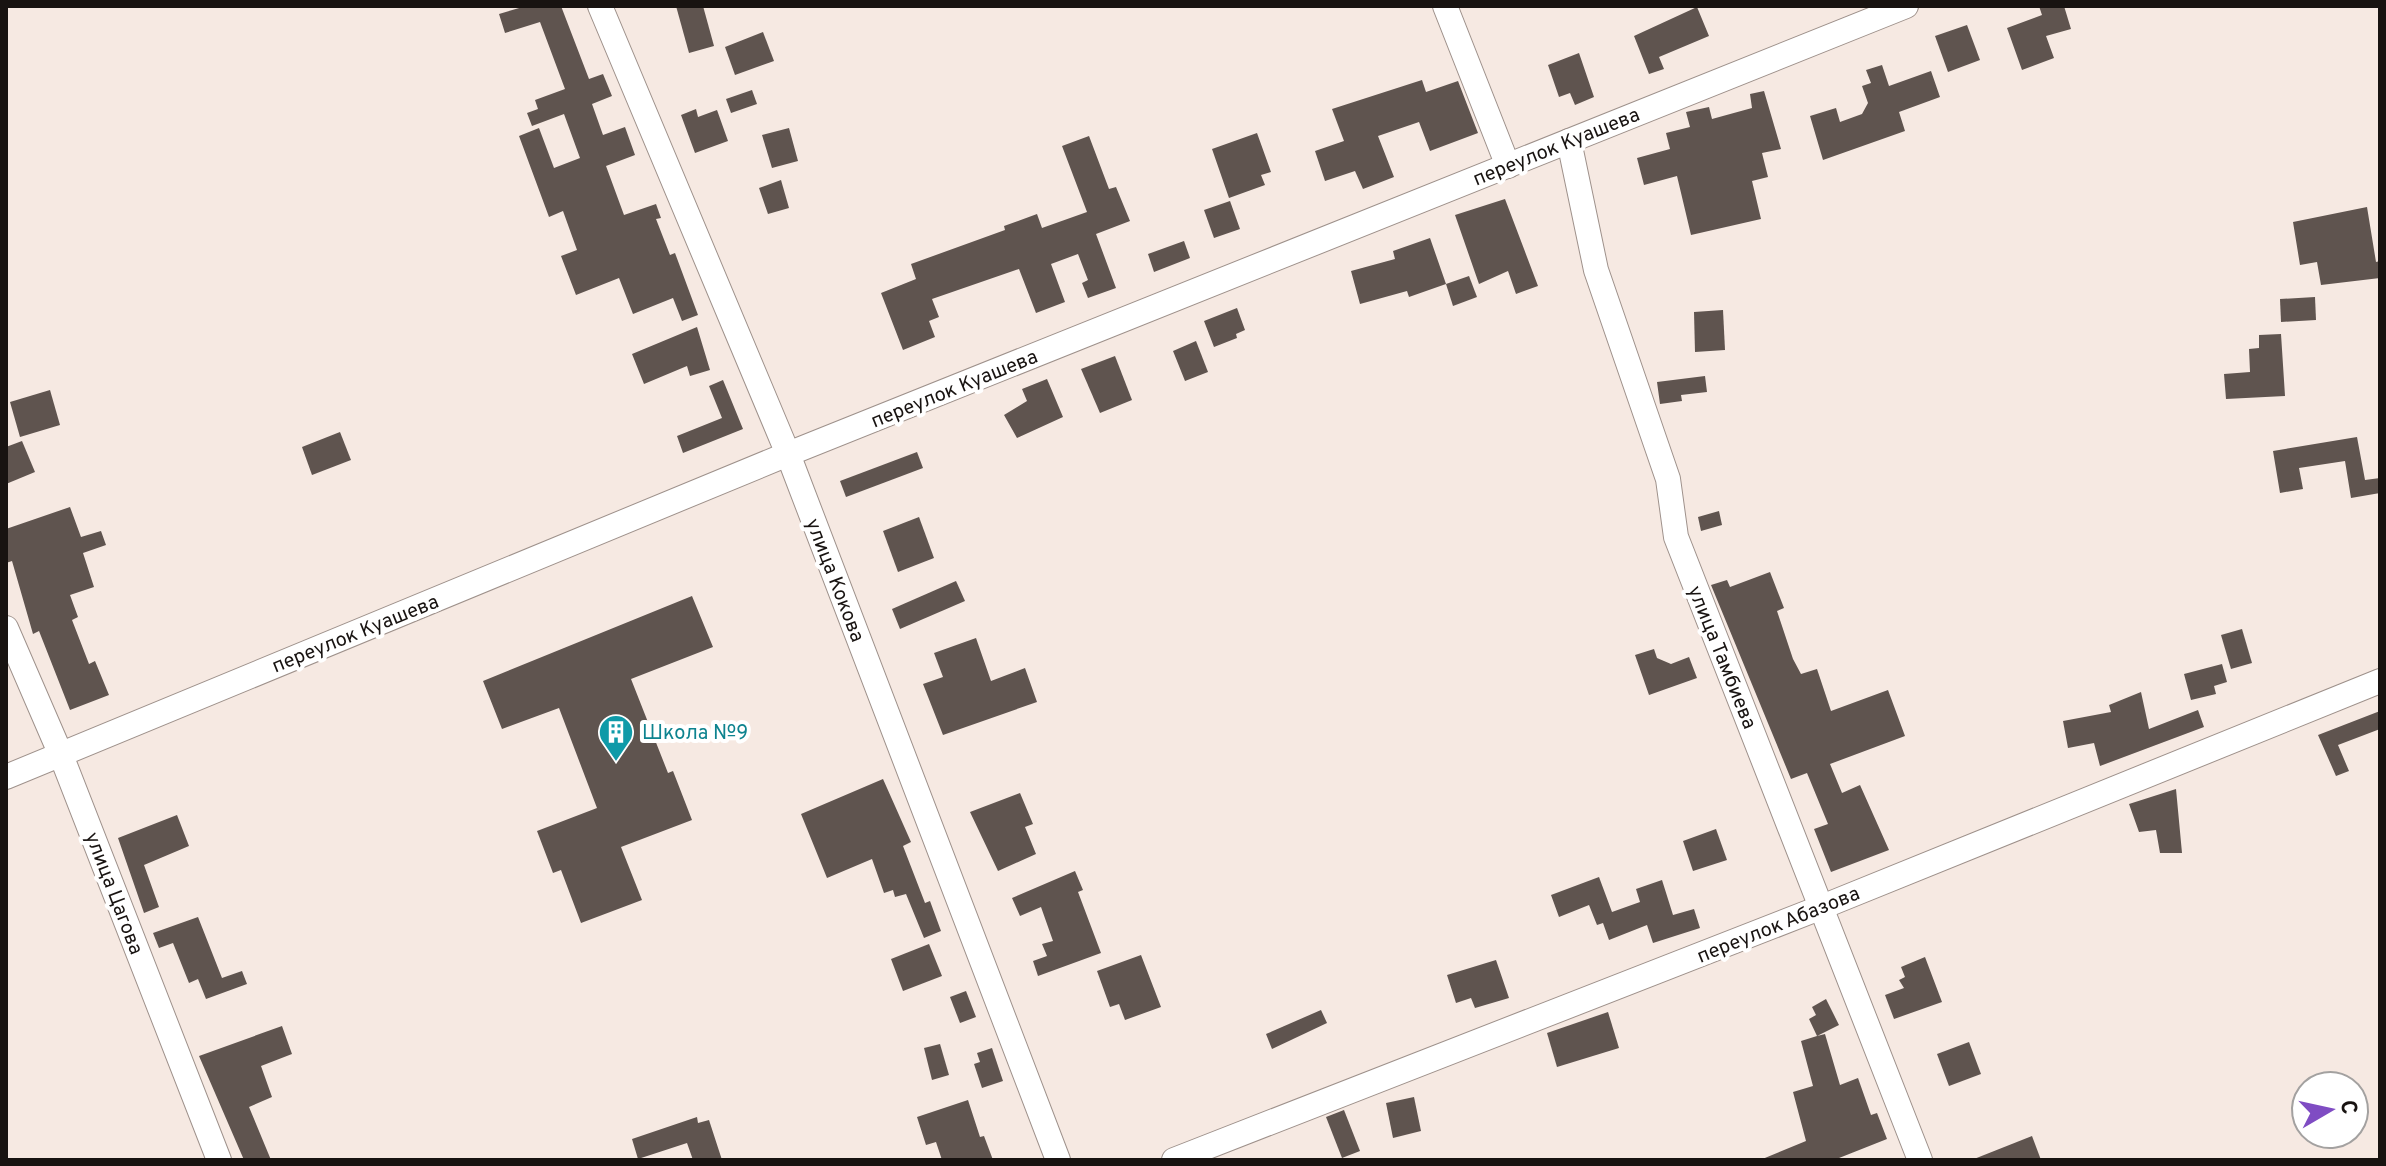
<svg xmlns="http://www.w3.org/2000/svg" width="2386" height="1166" font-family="Overpass,sans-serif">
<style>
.building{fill:#5f544f}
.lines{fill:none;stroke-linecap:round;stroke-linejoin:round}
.minor-casing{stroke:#9e918b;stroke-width:26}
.minor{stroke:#fff;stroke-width:24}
.labels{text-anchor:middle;stroke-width:8;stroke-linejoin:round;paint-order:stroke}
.street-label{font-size:20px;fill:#181311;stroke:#fff}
.culture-label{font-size:20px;fill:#0d838f;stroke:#fff;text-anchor:start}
</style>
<rect width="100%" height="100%" fill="#f6e9e2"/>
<!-- building -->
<g class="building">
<path d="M526,6H561L589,79L603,74L612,96L592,104L603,135L625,127L635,155L606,166L624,215L656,204L661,218L656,219L670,255L675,253L698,315L682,321L673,298L633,314L619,278L576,295L561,256L577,250L563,211L549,217L519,136L539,128L554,168L580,158L564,114L532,126L527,113L538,109L535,100L565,89L540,22L505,33L499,14Z"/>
<path d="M676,6H703L714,46L689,53Z"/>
<path d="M2039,6H2064L2071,29L2046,36L2054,58L2022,70L2007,28L2042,15Z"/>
<path d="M1697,7L1709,36L1659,57L1664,69L1649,74L1634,36Z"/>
<path d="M1967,25L1980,60L1948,72L1935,36Z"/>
<path d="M763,32L774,61L735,75L725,47Z"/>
<path d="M1579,53L1594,97L1575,105L1570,93L1559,97L1548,65Z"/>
<path d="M1882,65L1889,86L1931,71L1940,97L1899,112L1905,131L1823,160L1810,116L1836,108L1840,122L1862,114L1868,103L1862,86L1871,83L1866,70Z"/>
<path d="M1422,80L1426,92L1458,81L1478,133L1430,151L1419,122L1378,136L1394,177L1363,189L1355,171L1325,181L1315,151L1344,141L1332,109Z"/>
<path d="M752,90L757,104L731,113L726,99Z"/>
<path d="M1764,91L1781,149L1762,153L1768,177L1752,181L1761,219L1691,235L1677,176L1644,185L1637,158L1670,149L1666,133L1690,127L1686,112L1709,107L1712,119L1752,108L1750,94Z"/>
<path d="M696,109L698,117L717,110L728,141L695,153L681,115Z"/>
<path d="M789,128L798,161L772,168L762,135Z"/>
<path d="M1257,133L1271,172L1261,175L1265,185L1229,198L1212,149Z"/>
<path d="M1089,136L1109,189L1116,187L1130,221L1096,234L1116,288L1088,298L1082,283L1088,280L1078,254L1051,264L1065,302L1036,313L1019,269L932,299L939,317L929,321L935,337L903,350L881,293L916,279L911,264L1005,230L1004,226L1037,214L1042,228L1087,212L1062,146Z"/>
<path d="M781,180L789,208L768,214L759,188Z"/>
<path d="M1505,199L1538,286L1516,294L1508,271L1479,284L1455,215Z"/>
<path d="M1230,201L1240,229L1214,238L1204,210Z"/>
<path d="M2367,207L2376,262L2380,261V278L2321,285L2317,262L2300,265L2293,222Z"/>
<path d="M1430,238L1446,284L1409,297L1407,291L1360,304L1351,271L1395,259L1393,251Z"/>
<path d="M1184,241L1190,258L1154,272L1148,254Z"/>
<path d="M1469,276L1477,297L1453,306L1446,284Z"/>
<path d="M2315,297L2316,320L2281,322L2280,299Z"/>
<path d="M1237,308L1245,330L1236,334L1237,338L1214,347L1204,321Z"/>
<path d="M1723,310L1725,350L1695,352L1694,312Z"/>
<path d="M697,327L710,370L690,376L687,366L644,384L632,354Z"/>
<path d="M2281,334L2285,396L2226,399L2224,374L2250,372L2249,349L2259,348V335Z"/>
<path d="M1196,341L1208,372L1185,381L1173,351Z"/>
<path d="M1115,356L1132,400L1100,413L1081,369Z"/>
<path d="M1705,376L1707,392L1681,395L1682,401L1660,404L1657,382Z"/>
<path d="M1047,379L1063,417L1017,438L1004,415L1027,401L1022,389Z"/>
<path d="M723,380L743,429L683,453L677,436L722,418L709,386Z"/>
<path d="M50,390L60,425L20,437L10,402Z"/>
<path d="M340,432L351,460L312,475L302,447Z"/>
<path d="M2357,437L2365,480L2380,478V493L2351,498L2345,461L2299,468L2303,489L2280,493L2273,451Z"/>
<path d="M22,441L35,472L6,484V447Z"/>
<path d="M917,452L923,468L846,497L840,481Z"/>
<path d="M70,507L81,537L101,531L106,545L83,553L94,587L70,595L78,617L72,620L89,664L95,661L109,695L70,710L39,631L33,634L12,561L6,563V529Z"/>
<path d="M1719,511L1722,525L1701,531L1698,517Z"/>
<path d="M919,517L934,558L898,572L883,531Z"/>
<path d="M1770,572L1784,608L1777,611L1793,659L1801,674L1817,669L1831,711L1888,690L1905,736L1830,764L1842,793L1860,785L1889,850L1831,872L1814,829L1828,824L1807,773L1791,779L1711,585L1727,580L1730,587Z"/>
<path d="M956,581L965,601L900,629L892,609Z"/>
<path d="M692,596L713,647L631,679L668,773L673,771L692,820L621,847L642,900L581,923L561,870L553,873L537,831L597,808L559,708L502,729L483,681Z"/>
<path d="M2242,629L2252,663L2231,669L2221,635Z"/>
<path d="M976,638L991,681L1025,668L1037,702L943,735L923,684L943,677L934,653Z"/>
<path d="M1654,649L1657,658L1671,664L1689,657L1697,678L1649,695L1635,655Z"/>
<path d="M2222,664L2227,682L2214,686L2216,694L2191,700L2184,674Z"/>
<path d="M2141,692L2149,729L2198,710L2204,727L2100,766L2094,743L2068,748L2063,721L2111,712L2109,705Z"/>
<path d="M2380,711V729L2338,745L2349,771L2336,776L2318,735Z"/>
<path d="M883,779L911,842L903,846L925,903L930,901L941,931L924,938L906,894L895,897L893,890L884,893L872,859L827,878L801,814Z"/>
<path d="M2176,789L2182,853H2160L2156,830L2139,832L2129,804Z"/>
<path d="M1020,793L1033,824L1025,827L1036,854L998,871L970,812Z"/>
<path d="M177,815L189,846L144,865L159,907L144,913L118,838Z"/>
<path d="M1716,829L1727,860L1693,871L1683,841Z"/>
<path d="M1075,871L1083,890L1078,892L1101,953L1038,976L1033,961L1047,956L1042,944L1053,941L1041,907L1020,916L1012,898Z"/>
<path d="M1599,877L1612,912L1640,902L1636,889L1662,880L1673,915L1694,909L1700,928L1653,943L1647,925L1609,940L1603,923L1597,925L1589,905L1559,917L1551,895Z"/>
<path d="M198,917L222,978L242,971L247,984L206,999L198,979L189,983L173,943L159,948L153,933Z"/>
<path d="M929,944L942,976L903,991L891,959Z"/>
<path d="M1141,955L1161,1007L1125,1020L1119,1004L1110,1007L1097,971Z"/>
<path d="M1925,957L1942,1002L1894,1019L1885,995L1904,988L1899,980L1905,977L1901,967Z"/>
<path d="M1496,960L1509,998L1475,1008L1471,998L1456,1003L1447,975Z"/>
<path d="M966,991L976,1017L960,1023L950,997Z"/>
<path d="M1826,999L1839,1025L1817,1036L1825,1034L1840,1085L1858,1078L1871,1115L1877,1113L1887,1139L1834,1160H1760L1806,1141L1793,1092L1813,1086L1801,1041L1817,1036L1809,1019L1816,1015L1812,1007Z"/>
<path d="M1321,1010L1327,1023L1272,1049L1266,1034Z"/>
<path d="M1608,1012L1619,1048L1557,1067L1547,1033Z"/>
<path d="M282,1026L292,1054L261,1066L272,1097L249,1107L271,1160H244L199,1056Z"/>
<path d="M1969,1042L1981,1074L1949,1086L1937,1054Z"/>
<path d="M940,1044L949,1075L932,1080L924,1048Z"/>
<path d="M992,1048L1003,1081L982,1088L974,1064L980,1062L977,1053Z"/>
<path d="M1414,1097L1421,1131L1393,1138L1386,1103Z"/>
<path d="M968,1100L980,1137L984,1136L993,1160H942L936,1142L926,1145L917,1117Z"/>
<path d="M1344,1110L1360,1151L1342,1158L1326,1117Z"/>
<path d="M697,1117L698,1123L709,1120L722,1160H693L687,1143L638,1159L632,1139Z"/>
<path d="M2032,1136L2041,1160H1975L1974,1159Z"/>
</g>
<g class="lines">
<!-- minor casing -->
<g class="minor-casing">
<g id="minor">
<path d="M600,6L788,454L1058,1160"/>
<path d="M1445,6L1508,166"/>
<path d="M1569,141L1596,270L1668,479L1676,537L1920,1160"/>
<path d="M6,628L61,755L219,1160"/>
<path d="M6,777L788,454L1906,6"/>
<path d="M1174,1160L1822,907L2380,681"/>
</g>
</g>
<!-- minor -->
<use href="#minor" class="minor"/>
</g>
<!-- icons -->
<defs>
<g id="building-pin" transform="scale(1.8)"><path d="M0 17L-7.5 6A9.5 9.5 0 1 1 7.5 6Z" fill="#0f9aa8" stroke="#fff"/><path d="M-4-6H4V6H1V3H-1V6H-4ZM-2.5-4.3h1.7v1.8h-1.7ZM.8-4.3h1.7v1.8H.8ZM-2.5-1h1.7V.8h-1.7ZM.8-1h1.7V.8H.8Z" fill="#fff"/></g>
</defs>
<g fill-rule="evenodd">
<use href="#building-pin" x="616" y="732"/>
</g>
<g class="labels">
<!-- street labels -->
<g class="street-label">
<text transform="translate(1556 146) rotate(-22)" y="7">переулок Куашева</text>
<text transform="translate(954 388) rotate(-22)" y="7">переулок Куашева</text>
<text transform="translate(836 580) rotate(69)" y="7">улица Кокова</text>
<text transform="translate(355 633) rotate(-22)" y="7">переулок Куашева</text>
<text transform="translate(1723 657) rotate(68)" y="7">улица Тамбиева</text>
<text transform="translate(115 893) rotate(69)" y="7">улица Цагова</text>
<text transform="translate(1778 924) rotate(-22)" y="7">переулок Абазова</text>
</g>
<!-- culture labels -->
<g class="culture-label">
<text x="642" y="739">Школа №9</text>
</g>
</g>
<!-- border -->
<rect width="2386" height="1166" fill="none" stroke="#181311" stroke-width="16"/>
<!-- north arrow -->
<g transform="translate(2330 1110) rotate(81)"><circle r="38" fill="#ffffff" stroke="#a3a1a0" stroke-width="2"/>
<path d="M0-6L14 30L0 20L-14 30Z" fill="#7f4cc3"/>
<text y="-12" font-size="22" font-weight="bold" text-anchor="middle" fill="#181311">С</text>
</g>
</svg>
